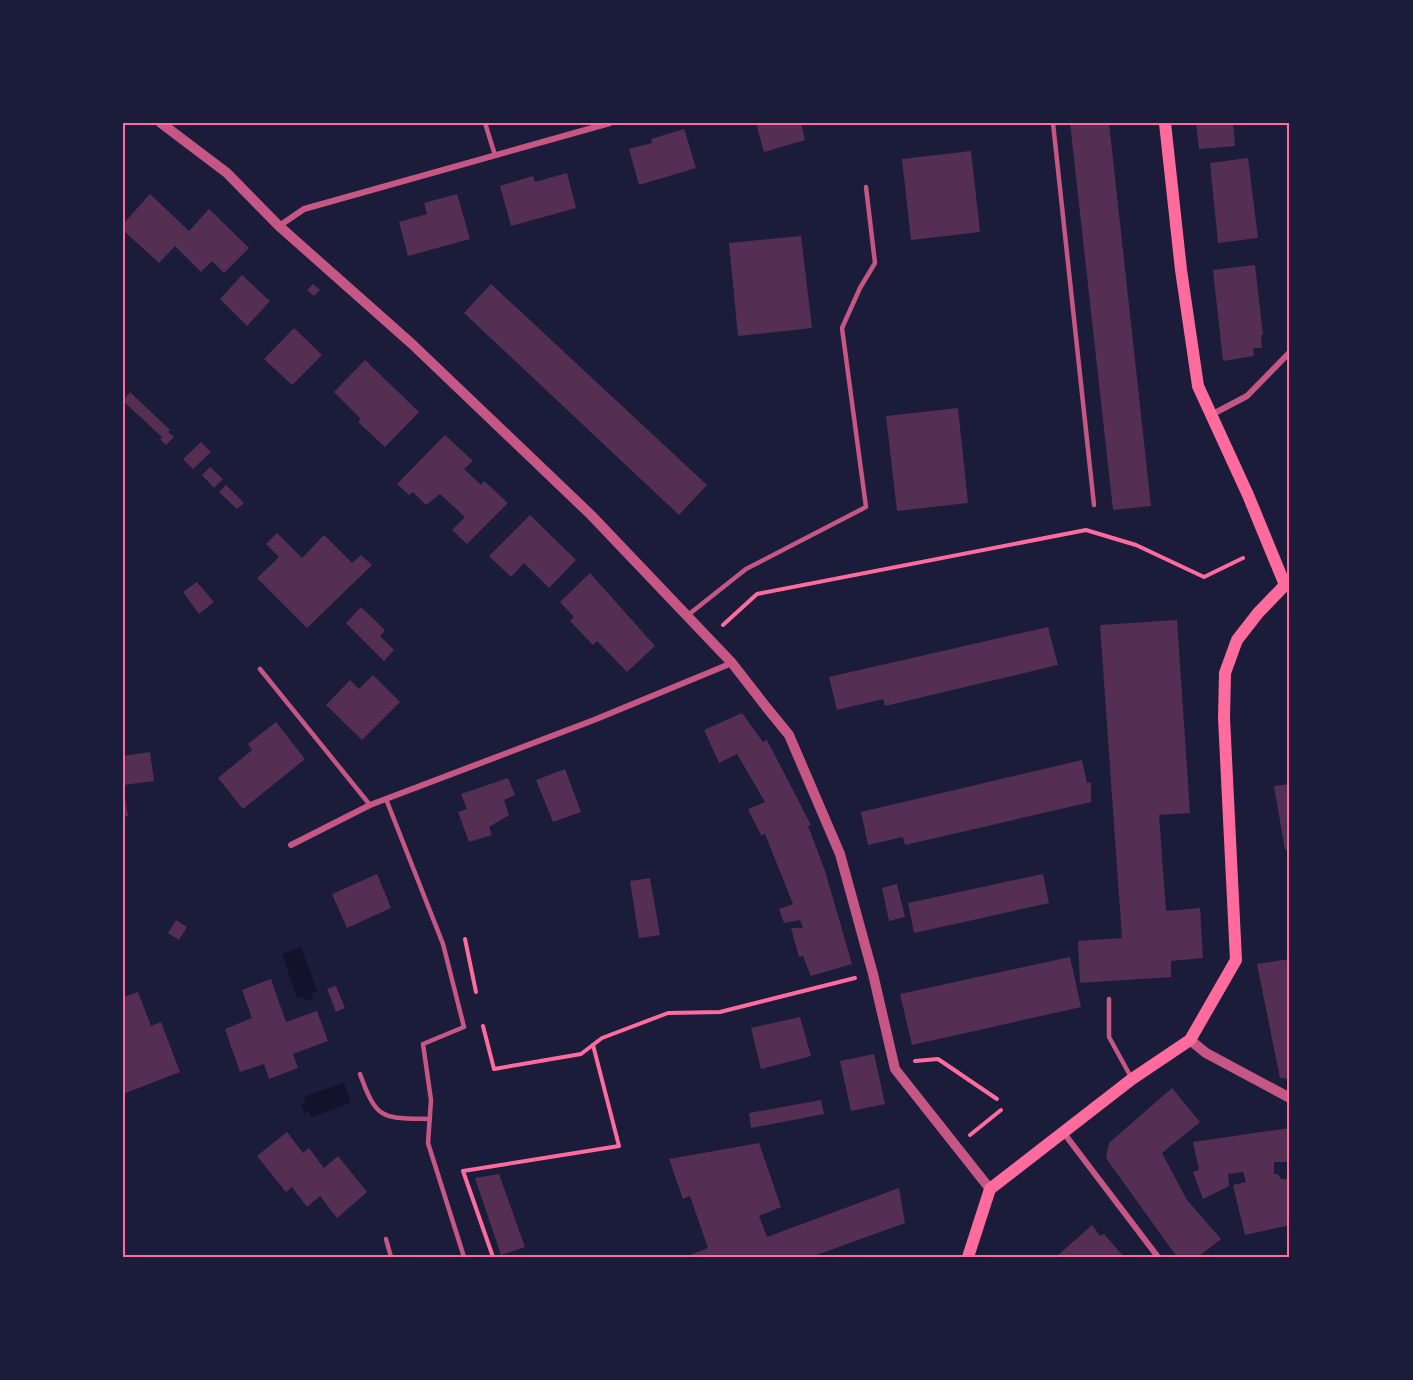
<svg xmlns="http://www.w3.org/2000/svg" width="1413" height="1380" font-family="Signika,sans-serif">
<style>
.water{fill:#12122b}
.building{fill:#542f53}
.lines{fill:none;stroke-linecap:round;stroke-linejoin:round}
.path{stroke:#ff6b9d;stroke-width:4}
.service{stroke:#c65784;stroke-width:4.5}
.minor{stroke:#c65784;stroke-width:6}
.tertiary{stroke:#c65784;stroke-width:10}
.secondary{stroke:#ff6b9d;stroke-width:12}
.neatline{fill:none;stroke:#ff6b9d;stroke-width:2}
</style>
<rect width="100%" height="100%" fill="#1b1b3a"/>
<!-- water -->
<g class="water">
<path d="M301,947L317,991L312,993L313,998L305,1001L303,996L297,998L282,954Z"/>
<path d="M344,1083L351,1103L311,1117L309,1111L304,1113L301,1104L306,1102L304,1097Z"/>
</g>
<!-- building -->
<g class="building">
<path d="M756,123H801L805,140L764,152Z"/>
<path d="M1070,123H1109L1151,506L1113,510Z"/>
<path d="M1196,123H1233L1235,146L1199,149Z"/>
<path d="M684,129L696,168L639,185L629,149L652,143L651,139Z"/>
<path d="M971,151L980,232L911,240L902,159Z"/>
<path d="M1248,158L1258,238L1218,243L1210,163Z"/>
<path d="M567,173L576,208L511,226L500,186L533,176L535,182Z"/>
<path d="M150,194L189,231L209,209L249,248L224,273L212,261L201,272L175,246L159,263L123,230V224Z"/>
<path d="M457,194L470,239L408,256L399,222L427,214L424,203Z"/>
<path d="M801,236L812,328L738,336L729,243Z"/>
<path d="M1255,265L1263,335H1261L1262,348H1253L1254,356L1223,361L1213,270Z"/>
<path d="M242,275L270,301L247,326L220,299Z"/>
<path d="M313,284L320,290L314,296L307,290Z"/>
<path d="M491,284L707,485L679,515L464,313Z"/>
<path d="M294,328L322,355L292,385L264,359Z"/>
<path d="M365,360L419,412L385,447L358,422L361,419L334,392Z"/>
<path d="M130,392L170,430L168,432L174,437L166,445L160,439L162,437L123,401Z"/>
<path d="M958,408L968,503L897,511L886,416Z"/>
<path d="M445,435L473,461L464,469L481,485L484,481L508,503L467,544L452,530L465,517L440,494L426,505L413,492L409,495L397,484Z"/>
<path d="M201,442L211,452L193,469L183,459Z"/>
<path d="M210,467L223,479L214,488L202,475Z"/>
<path d="M226,485L244,503L237,509L219,492Z"/>
<path d="M530,515L576,560L549,588L524,563L511,577L489,556Z"/>
<path d="M277,533L302,558L324,535L352,563L361,555L372,565L307,628L257,578L279,557L266,544Z"/>
<path d="M590,573L655,646L627,672L597,641L593,645L570,621L574,617L560,602Z"/>
<path d="M197,582L214,602L199,614L183,592Z"/>
<path d="M361,607L385,630L380,636L394,650L384,661L346,623Z"/>
<path d="M1177,620L1190,813L1159,815L1166,911L1200,908L1203,958L1171,961V977L1080,983L1078,941L1122,938L1100,625Z"/>
<path d="M1048,627L1058,665L885,706L883,699L837,710L829,677Z"/>
<path d="M373,675L400,702L362,740L326,705L350,680L359,689Z"/>
<path d="M742,713L763,742L767,740L811,825L808,826L825,871L852,964L811,976L803,956L799,957L791,928H803L800,920L784,923L779,909L793,904L765,834L761,835L748,809L765,802L737,754L719,763L704,730Z"/>
<path d="M276,722L305,759L243,809L218,778L252,750L248,744Z"/>
<path d="M150,752L154,781L123,785L128,816L123,817V756Z"/>
<path d="M1082,760L1087,783L1091,782V802L905,845L903,837L868,845L861,812Z"/>
<path d="M565,769L581,812L553,822L536,780Z"/>
<path d="M508,778L515,795L504,800L509,815L489,827L492,835L469,842L458,812L467,809L461,794Z"/>
<path d="M1290,784V849L1285,850L1274,786Z"/>
<path d="M377,874L391,908L347,928L332,894Z"/>
<path d="M1043,874L1049,903L914,933L908,903Z"/>
<path d="M650,878L660,935L639,938L630,881Z"/>
<path d="M897,884L905,917L889,921L882,888Z"/>
<path d="M176,920L187,927L179,940L168,933Z"/>
<path d="M1070,957L1081,1007L912,1045L900,994Z"/>
<path d="M1290,959V1079L1280,1078L1257,964Z"/>
<path d="M271,979L286,1022L317,1011L328,1041L293,1054L298,1068L269,1079L264,1064L240,1072L225,1029L252,1018L242,990Z"/>
<path d="M336,986L345,1008L336,1012L327,989Z"/>
<path d="M138,992L151,1026L161,1022L180,1072L123,1094V997Z"/>
<path d="M800,1017L811,1056L761,1069L751,1028Z"/>
<path d="M874,1054L885,1104L851,1111L840,1061Z"/>
<path d="M1172,1088L1200,1122L1162,1153L1187,1200L1221,1239L1198,1257H1177L1106,1158L1109,1143Z"/>
<path d="M821,1100L824,1114L751,1128L749,1113Z"/>
<path d="M1290,1128V1165L1287,1162H1274V1174H1278L1281,1179H1290V1225L1245,1235L1233,1185L1246,1182L1243,1172L1228,1174L1229,1186L1203,1199L1193,1172L1199,1170L1193,1142Z"/>
<path d="M287,1132L303,1153L309,1148L324,1168L338,1156L367,1192L337,1218L320,1196L307,1207L292,1187L286,1192L257,1156Z"/>
<path d="M759,1143L781,1207L759,1216L767,1237L899,1188L905,1223L811,1257H685L708,1248L690,1196L683,1199L669,1159Z"/>
<path d="M499,1174L525,1247L501,1255L475,1178Z"/>
<path d="M1092,1225L1100,1236L1104,1234L1124,1257H1056Z"/>
</g>
<g class="lines">
<!-- path -->
<g class="path">
<path d="M723,625L757,594L1086,530L1136,545L1204,577L1243,558"/>
<path d="M465,939L476,992"/>
<path d="M483,1026L494,1069L581,1054L602,1038L668,1013L720,1012L855,978"/>
<path d="M915,1061L938,1059L997,1099"/>
<path d="M970,1135L1001,1110"/>
<path d="M493,1257L463,1171L619,1146L593,1045"/>
</g>
<!-- service -->
<g class="service">
<path d="M485,123L495,155"/>
<path d="M1053,123L1094,505"/>
<path d="M688,615L746,569L866,507L842,328L860,288L875,263L866,187"/>
<path d="M260,669L370,805"/>
<path d="M386,799L443,944L464,1027L423,1044L431,1100L428,1143L464,1257"/>
<path d="M1109,999V1037L1131,1077"/>
<path d="M360,1074C377,1121 382,1118 430,1119"/>
<path d="M386,1239L391,1257"/>
</g>
<!-- minor -->
<g class="minor">
<path d="M279,226L304,209L610,123"/>
<path d="M1211,415L1247,396L1290,352"/>
<path d="M291,845L370,805L594,720L732,663"/>
<path d="M1063,1132L1158,1257"/>
</g>
<!-- tertiary -->
<g class="tertiary">
<path d="M161,123L227,173L279,226L412,344L591,515L732,663L767,708L789,735L840,854L873,974L895,1069L990,1189"/>
<path d="M1190,1040L1206,1053L1290,1098"/>
</g>
<!-- secondary -->
<path class="secondary" d="M968,1257L990,1189L1132,1079L1190,1040L1236,960L1224,718L1225,673L1237,640L1258,613L1285,585L1248,495L1198,386L1181,270L1165,123"/>
</g>
<!-- border -->
<rect width="1413" height="1380" fill="none" stroke="#1b1b3a" stroke-width="249"/>
<rect x="124" y="124" width="1164" height="1132" class="neatline"/>
</svg>
